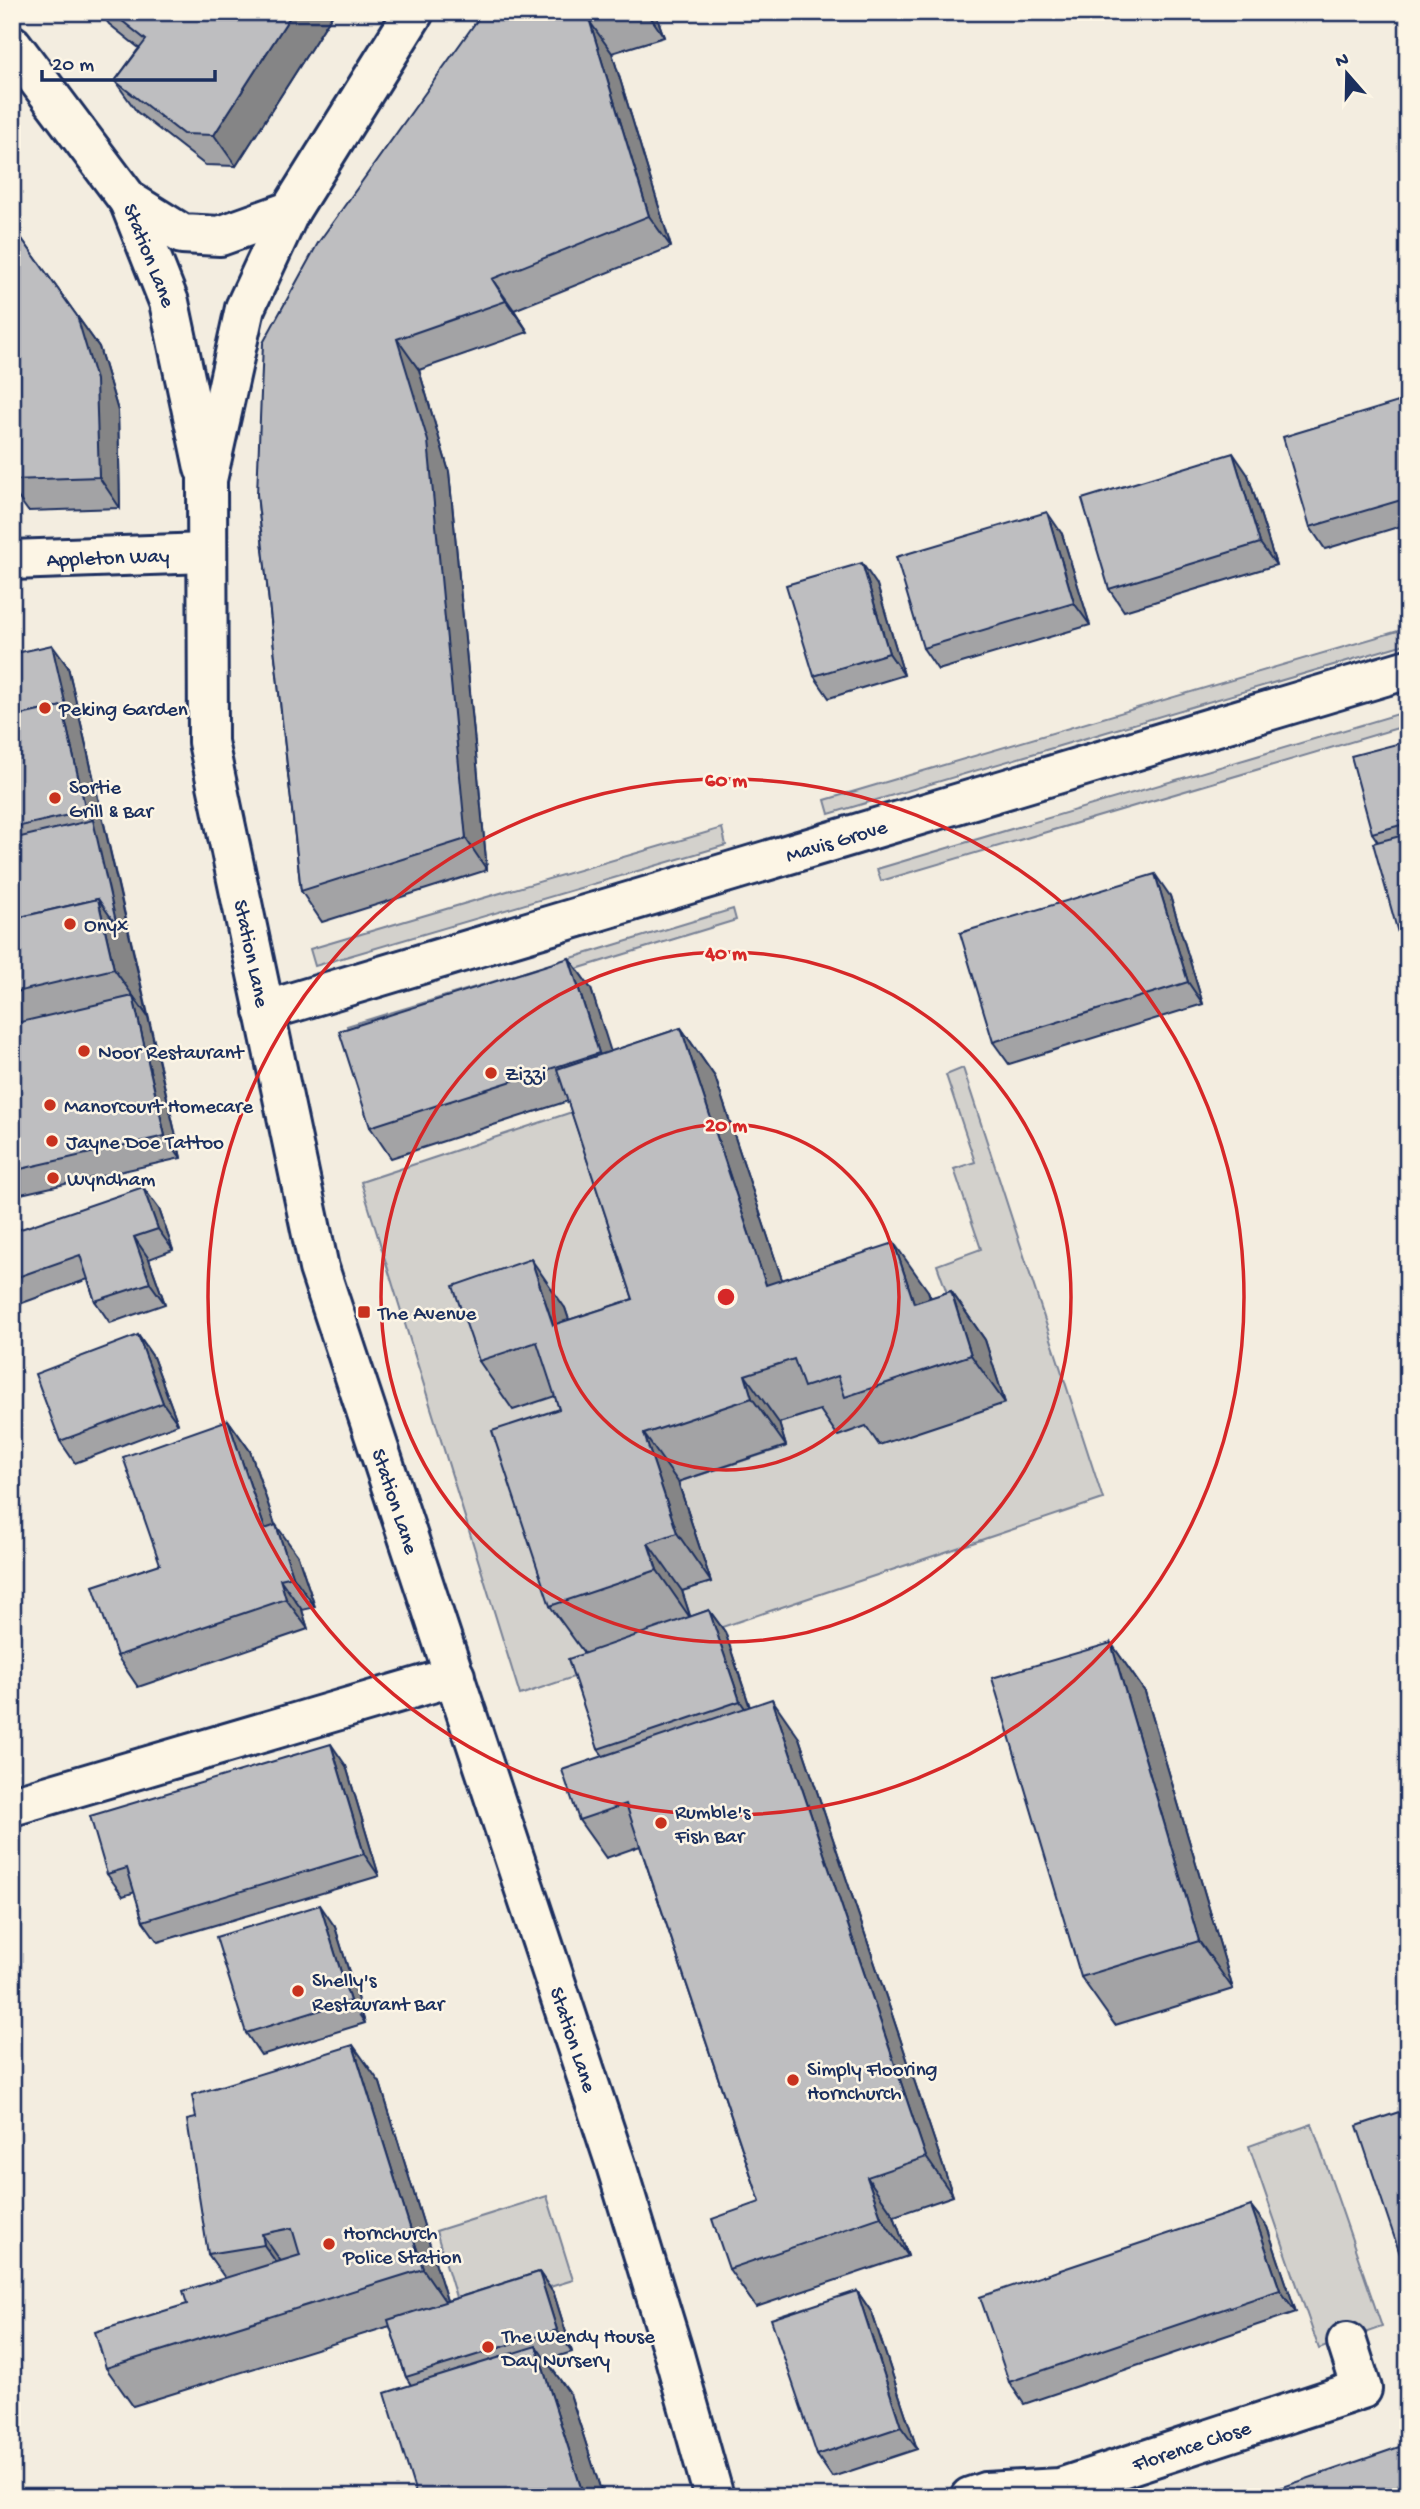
<svg xmlns="http://www.w3.org/2000/svg" width="1420" height="2509" font-family="'Gochi Hand',sans-serif">
<style>
.green{fill:#d3d1cc;stroke:#778095;stroke-width:2}
.lines{fill:none;stroke-linecap:round;stroke-linejoin:round}
.street-casing{stroke:#1b2f5e;stroke-width:44}
.secondary-casing{stroke:#1b2f5e;stroke-width:44}
.primary-casing{stroke:#1b2f5e;stroke-width:44}
.street{stroke:#fcf5e5;stroke-width:38}
.secondary{stroke:#fcf5e5;stroke-width:38}
.primary{stroke:#fcf5e5;stroke-width:38}
.wall{fill:#a3a3a5;stroke:#1b2f5e;stroke-width:2}
.shaded-wall{fill:#858586;stroke:#1b2f5e;stroke-width:2}
.building{fill:#bebec0;stroke:#1b2f5e;stroke-width:2}
.ring{fill:none;stroke:#d62828;stroke-width:3.5}
.poi-dot{fill:#c8321e;stroke:#fcf5e5;stroke-width:2.5}
.labels{text-anchor:middle;stroke-width:5;stroke-linejoin:round;paint-order:stroke}
.street-label{font-size:21px;fill:#1b2f5e;stroke:#fcf5e5}
.poi-label{font-size:21px;fill:#1b2f5e;stroke:#fcf5e5;text-anchor:start}
.centre{fill:#d62828;stroke:#fcf5e5;stroke-width:3.5}
.ring-label{font-size:21px;text-anchor:middle;font-weight:bold;fill:#d62828;stroke:#fcf5e5;stroke-width:5;stroke-linejoin:round;paint-order:stroke}
</style>
<rect width="100%" height="100%" fill="#f3ede0"/>
<filter id="ink" filterUnits="userSpaceOnUse"><feTurbulence type="fractalNoise" baseFrequency=".0143" numOctaves="2"/><feDisplacementMap in="SourceGraphic" scale="14" xChannelSelector="R" yChannelSelector="G"/><feConvolveMatrix kernelMatrix="1 2 1 2 8 2 1 2 1" color-interpolation-filters="sRGB"/></filter>
<g filter="url(#ink)">
<!-- green -->
<g class="green">
<path d="M1408,628V643L829,814L825,800Z"/>
<path d="M1408,711V725L881,881L877,869Z"/>
<path d="M722,828L726,845L315,966L310,949Z"/>
<path d="M733,909L736,920L351,1038L347,1026Z"/>
<path d="M963,1068L1103,1499L520,1695L361,1182L587,1107L667,1347L571,1391L691,1618L682,1591L711,1582L678,1482L785,1447L779,1423L828,1407L966,1346L937,1265L981,1249L954,1169L975,1162L946,1075Z"/>
<path d="M1312,2124L1382,2327L1319,2349L1249,2146Z"/>
<path d="M547,2196L573,2280L461,2314L436,2231Z"/>
</g>
<g class="lines">
<!-- street casing -->
<g class="street-casing">
<g id="street">
<path id="s1" d="M12,560L205,553"/>
<path id="s2" d="M264,1011L1408,669"/>
<path d="M12,1806L455,1676"/>
<path id="s3" d="M970,2497L985,2492L1060,2488L1362,2389L1347,2342"/>
</g>
</g>
<!-- secondary casing -->
<g class="secondary-casing">
<g id="secondary">
<path id="s4" d="M129,201L169,302L204,468"/>
<path id="s5" d="M290,211L245,308L207,480L208,742L319,1268L616,2165L673,2351L714,2497"/>
</g>
</g>
<!-- primary casing -->
<g class="primary-casing">
<path id="primary" d="M12,45L129,201L182,234L220,236L290,211L414,12"/>
</g>
<!-- street -->
<use href="#street" class="street"/>
<!-- secondary -->
<use href="#secondary" class="secondary"/>
<!-- primary -->
<use href="#primary" class="primary"/>
</g>
<!-- wall -->
<g class="wall">
<path d="M100,12H334L236,166L205,165L137,112L115,81L139,48L109,24Z"/>
<path d="M483,12H655L664,37L612,53L671,247L514,310L528,332L419,370L449,472L487,870L322,922L301,891L257,494Z"/>
<path d="M12,225L99,347L118,411L120,508L28,511L12,489Z"/>
<path d="M1408,399V524L1325,549L1310,527Z"/>
<path d="M1248,475L1276,565L1124,611L1109,589Z"/>
<path d="M1062,534L1090,625L938,670L923,648Z"/>
<path d="M877,585L904,675L829,698L814,676Z"/>
<path d="M12,654L68,667L181,1158L12,1196Z"/>
<path d="M1408,741V969L1378,842L1372,833Z"/>
<path d="M1170,896L1203,1004L1009,1064L993,1042Z"/>
<path d="M569,958L591,989L610,1052L681,1028L715,1077L782,1280L928,1291L931,1298L951,1291L985,1340L1005,1403L879,1445L866,1426L838,1436L820,1410L779,1423L786,1446L678,1482L711,1582L682,1591L690,1617L709,1610L725,1632L750,1707L799,1738L953,2196L894,2216L908,2256L756,2307L729,2269L760,2202L640,1846L606,1858L579,1820L603,1756L598,1749L584,1653L550,1606L559,1409L555,1396L513,1410L479,1361L565,1308L569,1320L633,1299L568,1101L391,1158L370,1127Z"/>
<path d="M159,1209L173,1250L149,1259L165,1304L110,1323L95,1301L88,1279L14,1306L12,1304V1232Z"/>
<path d="M138,1335L153,1357L178,1424L75,1463L60,1441Z"/>
<path d="M228,1420L250,1451L275,1525L298,1556L315,1607L302,1610L308,1629L138,1687L117,1656Z"/>
<path d="M1111,1643L1145,1692L1233,1989L1115,2025L1081,1977Z"/>
<path d="M346,1766L379,1876L158,1942L143,1921L135,1892L123,1896L107,1874Z"/>
<path d="M335,1927L365,2023L261,2055L246,2033Z"/>
<path d="M380,2083L447,2301L539,2272L554,2294L572,2352L546,2360L570,2394L603,2497H417L411,2385L406,2377L390,2326L133,2406L106,2368L187,2304L225,2278L208,2254Z"/>
<path d="M1251,2206L1267,2227L1296,2312L1024,2404L1009,2382Z"/>
<path d="M857,2291L872,2313L917,2449L832,2477L817,2455Z"/>
</g>
<!-- shaded-wall -->
<g class="shaded-wall">
<path d="M293,12H334L236,166L214,135Z"/>
<path d="M647,12H655L664,37Z"/>
<path d="M590,22L612,53L671,247L649,216Z"/>
<path d="M492,279L514,310L528,332L506,301Z"/>
<path d="M77,316L99,347L118,411L120,508L99,477Z"/>
<path d="M397,339L419,370L449,472L487,870L466,839Z"/>
<path d="M1233,453L1248,475L1276,565L1260,543Z"/>
<path d="M1047,512L1062,534L1090,625L1074,603Z"/>
<path d="M862,563L877,585L904,675L889,653Z"/>
<path d="M52,645L68,667L148,1017L114,969L98,899L93,820L86,811L62,706Z"/>
<path d="M1155,874L1170,896L1203,1004L1188,982Z"/>
<path d="M569,958L591,989L621,1084L599,1053Z"/>
<path d="M133,996L148,1017L181,1158L165,1136Z"/>
<path d="M681,1028L715,1077L800,1334L766,1285Z"/>
<path d="M143,1187L159,1209L173,1250L158,1229Z"/>
<path d="M134,1237L149,1259L165,1304L150,1283Z"/>
<path d="M894,1243L928,1291L948,1351L914,1303Z"/>
<path d="M531,1259L565,1308L587,1374L553,1325Z"/>
<path d="M951,1291L985,1340L1005,1403L971,1355Z"/>
<path d="M138,1335L153,1357L178,1424L163,1403Z"/>
<path d="M745,1375L779,1423L786,1446L752,1398Z"/>
<path d="M228,1420L250,1451L287,1560L265,1529Z"/>
<path d="M644,1434L678,1482L711,1582L677,1533Z"/>
<path d="M276,1525L298,1556L315,1607L293,1576Z"/>
<path d="M648,1543L682,1591L691,1619L657,1570Z"/>
<path d="M280,1579L302,1610L308,1629L286,1599Z"/>
<path d="M709,1610L725,1632L755,1723L740,1701Z"/>
<path d="M1111,1643L1145,1692L1233,1989L1199,1941Z"/>
<path d="M772,1699L799,1738L953,2196L926,2157Z"/>
<path d="M331,1744L346,1766L379,1876L364,1854Z"/>
<path d="M320,1905L335,1927L365,2023L350,2001Z"/>
<path d="M353,2045L380,2083L449,2307L423,2269Z"/>
<path d="M867,2177L894,2216L908,2256L881,2217Z"/>
<path d="M1251,2206L1267,2227L1296,2312L1280,2290Z"/>
<path d="M262,2234L289,2273L291,2283L264,2245Z"/>
<path d="M539,2272L554,2294L572,2352L557,2330Z"/>
<path d="M857,2291L872,2313L917,2449L901,2427Z"/>
<path d="M536,2346L570,2394L603,2497H585L583,2494Z"/>
</g>
<!-- building -->
<g class="building">
<path d="M111,12H293L214,135L183,134L115,81L146,40Z"/>
<path d="M483,12H622L590,22L649,216L492,279L506,301L397,339L428,441L466,839L301,891L257,494L263,343L318,243Z"/>
<path d="M12,225L77,316L96,380L99,477L12,480Z"/>
<path d="M1408,399V498L1310,527L1283,437Z"/>
<path d="M1233,453L1260,543L1109,589L1082,499Z"/>
<path d="M1047,512L1074,603L923,648L896,557Z"/>
<path d="M862,563L889,653L814,676L786,585Z"/>
<path d="M52,645L68,715L62,706L12,717V654Z"/>
<path d="M62,706L86,811L12,828V717Z"/>
<path d="M1408,741V823L1372,833L1351,756Z"/>
<path d="M93,820L117,926L98,899L12,919V839Z"/>
<path d="M1408,834V969L1373,843Z"/>
<path d="M1155,874L1188,982L993,1042L960,933Z"/>
<path d="M98,899L114,969L12,993V919Z"/>
<path d="M569,958L599,1053L370,1127L339,1031Z"/>
<path d="M133,996L165,1136L12,1171V1024Z"/>
<path d="M681,1028L766,1285L894,1243L914,1303L951,1291L971,1355L845,1397L838,1376L804,1387L794,1359L745,1375L752,1398L644,1434L677,1533L648,1543L657,1570L550,1606L492,1431L559,1409L537,1342L479,1361L453,1286L531,1259L553,1325L633,1299L557,1069Z"/>
<path d="M143,1187L158,1229L134,1237L150,1283L95,1301L80,1255L12,1279V1232Z"/>
<path d="M138,1335L163,1403L60,1441L35,1374Z"/>
<path d="M228,1420L265,1529L276,1525L293,1576L280,1579L286,1599L117,1656L93,1586L160,1564L123,1457Z"/>
<path d="M709,1610L740,1701L598,1749L568,1659Z"/>
<path d="M1111,1643L1199,1941L1081,1977L992,1678Z"/>
<path d="M772,1699L926,2157L867,2177L881,2217L729,2269L712,2219L760,2202L626,1804L579,1820L562,1770Z"/>
<path d="M331,1744L364,1854L143,1921L127,1868L107,1874L90,1816Z"/>
<path d="M320,1905L350,2001L246,2033L216,1937Z"/>
<path d="M353,2045L423,2269L106,2368L95,2332L187,2304L183,2291L300,2255L292,2228L262,2234L264,2245L208,2254L187,2120L196,2118L192,2095Z"/>
<path d="M1408,2109V2278L1357,2126Z"/>
<path d="M1251,2206L1280,2290L1009,2382L980,2297Z"/>
<path d="M539,2272L557,2330L406,2377L388,2320Z"/>
<path d="M857,2291L901,2427L817,2455L771,2319Z"/>
<path d="M536,2346L583,2494L574,2497H417L385,2393Z"/>
<path d="M1408,2444V2497H1254Z"/>
</g>
</g>
<!-- distance rings -->
<g class="ring">
<circle cx="726" cy="1297" r="173"/>
<circle cx="726" cy="1297" r="345"/>
<circle cx="726" cy="1297" r="518"/>
</g>
<!-- markers -->
<g class="poi-dot">
<circle cx="45" cy="708" r="7"/>
<circle cx="55" cy="798" r="7"/>
<circle cx="70" cy="924" r="7"/>
<circle cx="84" cy="1051" r="7"/>
<circle cx="491" cy="1073" r="7"/>
<circle cx="50" cy="1105" r="7"/>
<circle cx="52" cy="1141" r="7"/>
<circle cx="53" cy="1178" r="7"/>
<rect x="357" y="1305" width="14" height="14" rx="3.5"/>
<circle cx="661" cy="1823" r="7"/>
<circle cx="298" cy="1991" r="7"/>
<circle cx="793" cy="2080" r="7"/>
<circle cx="329" cy="2244" r="7"/>
<circle cx="488" cy="2347" r="7"/>
</g>
<g class="labels">
<!-- street labels -->
<g class="street-label">
<text dy="7" stroke="none"><textPath href="#s4" startOffset="58">Station Lane</textPath></text>
<text dy="7" stroke="none"><textPath href="#s1" startOffset="96">Appleton Way</textPath></text>
<text dy="7" stroke="none"><textPath href="#s2" startOffset="597">Mavis Grove</textPath></text>
<text dy="7" stroke="none"><textPath href="#s5" startOffset="761">Station Lane</textPath></text>
<text dy="7" stroke="none"><textPath href="#s5" startOffset="1328">Station Lane</textPath></text>
<text dy="7" stroke="none"><textPath href="#s5" startOffset="1895">Station Lane</textPath></text>
<text dy="7" stroke="none"><textPath href="#s3" startOffset="229">Florence Close</textPath></text>
</g>
<!-- poi labels -->
<g class="poi-label">
<text x="59" y="715">Peking Garden</text>
<text x="69" y="793">Sortie<tspan x="69" dy="24">Grill &amp; Bar</tspan></text>
<text x="84" y="931">Onyx</text>
<text x="98" y="1058">Noor Restaurant</text>
<text x="505" y="1080">Zizzi</text>
<text x="64" y="1112">Manorcourt Homecare</text>
<text x="66" y="1148">Jayne Doe Tattoo</text>
<text x="67" y="1185">Wyndham</text>
<text x="378" y="1319">The Avenue</text>
<text x="675" y="1818">Rumble's<tspan x="675" dy="24">Fish Bar</tspan></text>
<text x="312" y="1986">Shelly's<tspan x="312" dy="24">Restaurant Bar</tspan></text>
<text x="807" y="2075">Simply Flooring<tspan x="807" dy="24">Hornchurch</tspan></text>
<text x="343" y="2239">Hornchurch<tspan x="343" dy="24">Police Station</tspan></text>
<text x="502" y="2342">The Wendy House<tspan x="502" dy="24">Day Nursery</tspan></text>
</g>
</g>
<circle cx="726" cy="1297" r="10" class="centre"/>
<g class="ring-label">
<text x="726" y="786">60 m</text>
<text x="726" y="959">40 m</text>
<text x="726" y="1131">20 m</text>
</g>
<!-- margin -->
<rect width="1420" height="2509" fill="none" stroke="#fcf5e5" stroke-width="42"/>
<rect x="21" y="21" width="1378" height="2467" fill="none" stroke="#1b2f5e" stroke-width="2.5" filter="url(#ink)"/>
<!-- north arrow -->
<g transform="translate(1347 74) rotate(340)" stroke="#fcf5e5" stroke-width="5" paint-order="stroke">
<path d="M0-5L12 26L0 18L-12 26Z" fill="#1b2f5e"/>
<text y="-10" font-size="19" font-weight="bold" text-anchor="middle" fill="#1b2f5e">N</text>
</g>
<!-- scale -->
<path d="M42 70v10h173v-10" fill="none" stroke="#1b2f5e" stroke-width="3.5"/>
<text x="52" y="70" font-size="21" fill="#1b2f5e" stroke="#fcf5e5" stroke-width="5" paint-order="stroke">20 m</text>
</svg>
